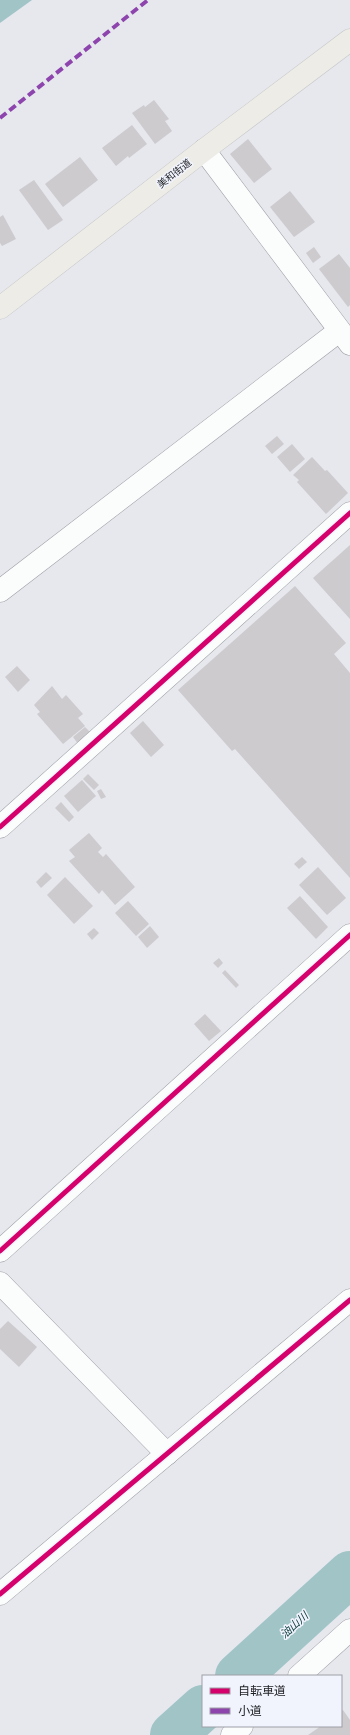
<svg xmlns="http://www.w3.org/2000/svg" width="350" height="1735" font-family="'Fira Sans Condensed','Noto Sans JP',sans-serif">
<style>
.water{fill:#a1c4c7}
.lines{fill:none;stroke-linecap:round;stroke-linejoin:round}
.river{stroke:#a1c4c7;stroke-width:46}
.building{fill:#cdcbce}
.street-casing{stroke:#9d9fa4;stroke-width:23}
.primary-casing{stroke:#c5c6c8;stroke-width:23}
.street{stroke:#fbfcfc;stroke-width:22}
.primary{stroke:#eeece6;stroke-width:22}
.quiet{stroke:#8e44ad;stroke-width:4;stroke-dasharray:8 4;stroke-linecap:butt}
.cycleway-casing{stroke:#f1f4fd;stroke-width:8}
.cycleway{stroke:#d6006c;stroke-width:5}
.labels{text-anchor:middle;stroke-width:3;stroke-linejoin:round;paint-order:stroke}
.street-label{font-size:10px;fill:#1e1f23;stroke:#f1f4fd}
.water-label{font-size:11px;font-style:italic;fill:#144244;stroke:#f1f4fd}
</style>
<rect width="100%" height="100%" fill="#e6e8ee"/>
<!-- water -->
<path class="water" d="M0,0H32L0,23Z"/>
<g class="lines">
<!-- river -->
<g class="river">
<path d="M238,1676L350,1574"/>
<path d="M173,1735L203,1708"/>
</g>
</g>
<!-- building -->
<g class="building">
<path d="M154,100L169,119L165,121L172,131L155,144L132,113L144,105L145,107Z"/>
<path d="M132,125L147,144L129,158L128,156L116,166L102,148Z"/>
<path d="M248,139L272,169L254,183L230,154Z"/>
<path d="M80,157L98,180L63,207L45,184Z"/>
<path d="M34,180L63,220L48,230L19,190Z"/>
<path d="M290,191L315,222L294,237L270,207Z"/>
<path d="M3,215L16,239L2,246L0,243V217Z"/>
<path d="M314,247L321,257L313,263L306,253Z"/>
<path d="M339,254L350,268V305L348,307L319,269Z"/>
<path d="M277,436L284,444L272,454L265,446Z"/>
<path d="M292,444L305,459L290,472L277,457Z"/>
<path d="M312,457L325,471L327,470L348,493L326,514L297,482L299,480L293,475Z"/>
<path d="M350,545V619L313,578Z"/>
<path d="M295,586L346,643L334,654L350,673V878L235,749L232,751L178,690Z"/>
<path d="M17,666L30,680L18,692L5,677Z"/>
<path d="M52,686L62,699L66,695L83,714L78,718L85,726L63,744L37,714L40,712L34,705Z"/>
<path d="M143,721L164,745L151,757L130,733Z"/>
<path d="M85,727L91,733L78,744L73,737Z"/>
<path d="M88,774L99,785L94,790L83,779Z"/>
<path d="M82,780L96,796L78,812L64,796Z"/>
<path d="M101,789L106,797L101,799L97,791Z"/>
<path d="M61,802L74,817L69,822L55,808Z"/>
<path d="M89,833L102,848L98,852L103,857L106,854L135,887L115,905L102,890L99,894L69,861L75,857L69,850Z"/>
<path d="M302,857L307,862L299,869L294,864Z"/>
<path d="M318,867L346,898L327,915L299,885Z"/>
<path d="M46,872L52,878L41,888L36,882Z"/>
<path d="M65,877L93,906L74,924L47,895Z"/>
<path d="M300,896L328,927L316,939L287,908Z"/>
<path d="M128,901L149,924L136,936L115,913Z"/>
<path d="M150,926L159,937L147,948L138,937Z"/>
<path d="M94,928L99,933L92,940L87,934Z"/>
<path d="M219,958L223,963L218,968L213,963Z"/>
<path d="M225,970L239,985L236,988L222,973Z"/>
<path d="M205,1014L221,1031L209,1041L194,1024Z"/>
<path d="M8,1321L37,1347L19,1367L0,1349V1329Z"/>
<path d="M343,1710L350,1720V1735H308L321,1726H341V1711Z"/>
</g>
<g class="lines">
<!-- street casing -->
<g class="street-casing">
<g id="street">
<path d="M204,150L350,344"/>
<path d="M0,591L339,331"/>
<path d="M0,827L350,513"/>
<path d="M0,1251L350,935"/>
<path d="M0,1283L167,1454"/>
<path d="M0,1594L350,1300"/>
<path d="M299,1676L350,1630"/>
<path d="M232,1735L242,1726"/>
</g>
</g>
<!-- primary casing -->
<g class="primary-casing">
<path id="primary" d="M0,308L204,150L350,40"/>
</g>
<!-- street -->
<use href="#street" class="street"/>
<!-- primary -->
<use href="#primary" class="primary"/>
<!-- quiet -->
<path class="quiet" d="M0,118L148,0"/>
<!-- cycleway casing -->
<g class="cycleway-casing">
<g id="cycleway">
<path d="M0,827L350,513"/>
<path d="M0,1251L350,935"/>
<path d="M0,1594L350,1300"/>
</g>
</g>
<!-- cycleway -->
<use href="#cycleway" class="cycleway"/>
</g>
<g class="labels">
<!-- street labels -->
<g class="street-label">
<text transform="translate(174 173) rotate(-38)" y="4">美和街道</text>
</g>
<!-- water labels -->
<g class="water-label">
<text transform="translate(294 1625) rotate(-42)" y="4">油山川</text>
</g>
</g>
<!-- legend -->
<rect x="202" y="1675" width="140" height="52" fill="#f1f4fd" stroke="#9d9fa6"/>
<rect x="210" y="1688" width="20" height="6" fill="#d6006c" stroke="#9d9fa6"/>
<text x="238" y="1695" font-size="12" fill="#1e1f23">自転車道</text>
<rect x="210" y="1708" width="20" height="6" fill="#8e44ad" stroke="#9d9fa6"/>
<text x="238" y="1715" font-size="12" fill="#1e1f23">小道</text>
</svg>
